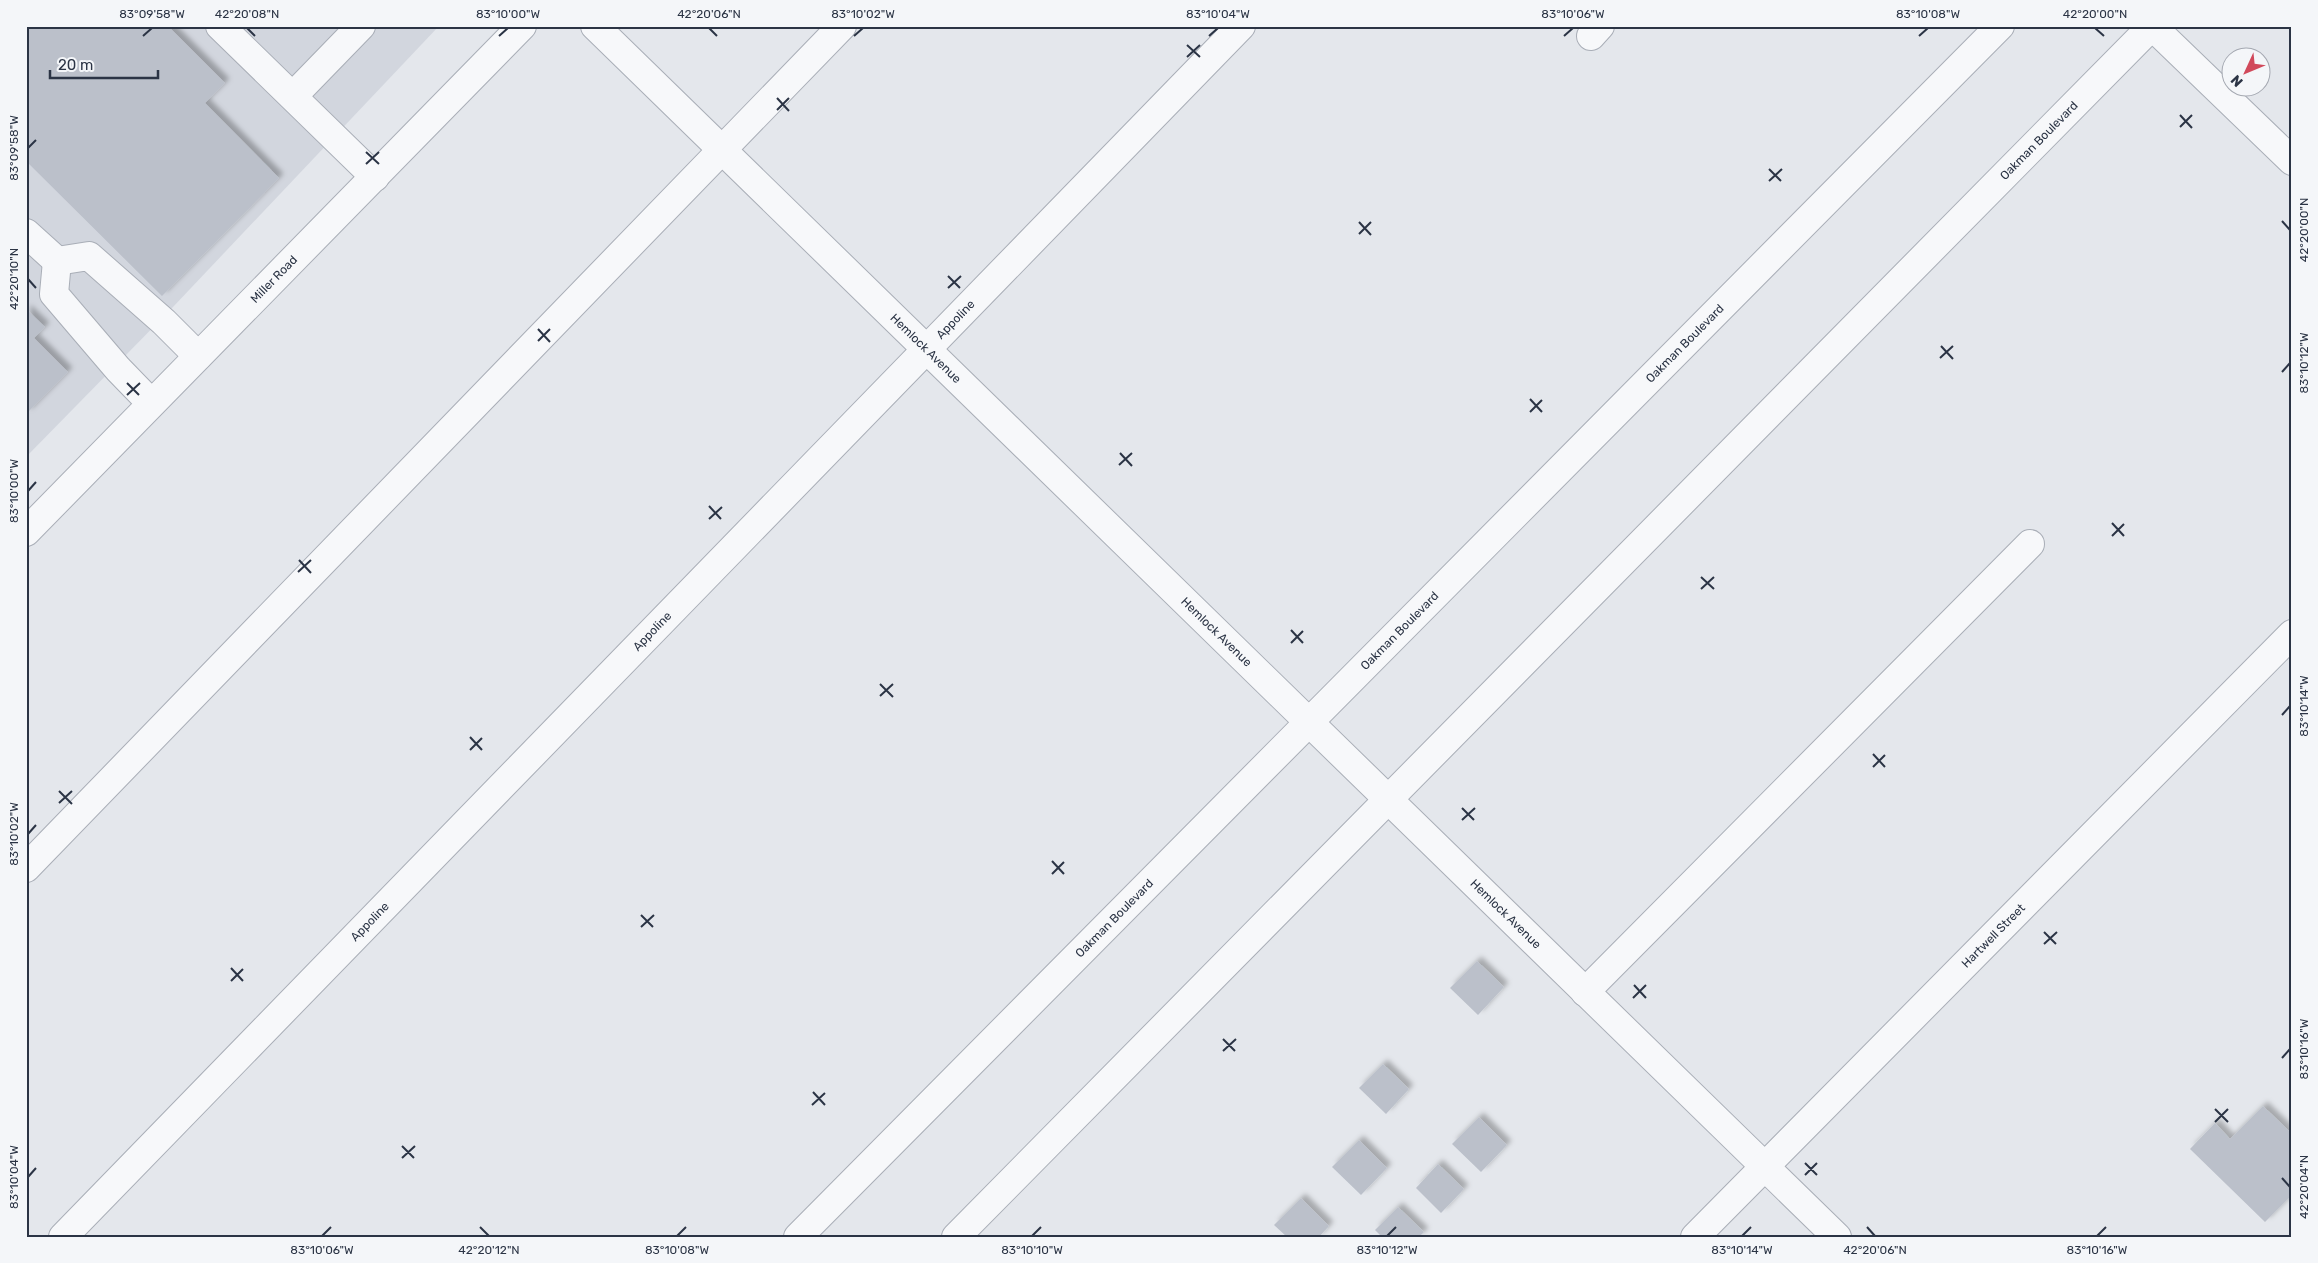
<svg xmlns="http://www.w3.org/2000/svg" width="2318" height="1263" font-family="Rubik,sans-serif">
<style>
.built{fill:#d2d6de}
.building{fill:#bbc0ca;filter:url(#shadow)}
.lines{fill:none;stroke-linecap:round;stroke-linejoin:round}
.minor-casing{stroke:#a9aeb7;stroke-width:30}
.minor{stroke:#f7f8fa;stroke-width:28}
.ticks{fill:none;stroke:#2b3445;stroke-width:2}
.labels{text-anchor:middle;stroke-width:4.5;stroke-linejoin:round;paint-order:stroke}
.street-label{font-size:12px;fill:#2b3445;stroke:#f4f6f9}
.neatline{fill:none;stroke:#2b3445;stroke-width:2}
.ticks-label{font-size:12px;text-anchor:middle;fill:#2b3445}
</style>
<defs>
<filter id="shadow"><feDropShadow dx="4.5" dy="-4.5" stdDeviation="2.5" flood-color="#0004"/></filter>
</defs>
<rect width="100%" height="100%" fill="#e4e7ec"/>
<!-- built -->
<path class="built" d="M26,26H439L173,307L26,457Z"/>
<!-- building -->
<g class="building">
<path d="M26,26H168L225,83L205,103L279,178L162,296L26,161Z"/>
<path d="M26,309L45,327L34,338L68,372L26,414Z"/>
<path d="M1477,961L1504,987L1478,1015L1450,988Z"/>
<path d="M1383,1064L1409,1089L1386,1114L1359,1088Z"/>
<path d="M2263,1106L2292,1134V1195L2265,1222L2190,1149L2215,1123L2230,1139Z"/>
<path d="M1479,1117L1507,1145L1481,1172L1452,1144Z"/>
<path d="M1359,1140L1387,1168L1361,1195L1332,1167Z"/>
<path d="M1438,1164L1464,1189L1441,1213L1416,1188Z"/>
<path d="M1301,1198L1329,1226L1319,1237H1287L1274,1225Z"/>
<path d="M1398,1207L1424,1232L1419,1237H1382L1375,1230Z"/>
</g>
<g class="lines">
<!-- minor casing -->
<g class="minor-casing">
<g id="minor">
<path d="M220,26L375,177"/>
<path id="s1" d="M595,26L1837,1237"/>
<path d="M2152,26L2292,161"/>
<path d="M1591,36L1600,26"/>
<path d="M293,96L361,26"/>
<path d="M26,233L57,261"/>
<path d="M57,261L89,256L164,322L198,356"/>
<path d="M57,261L54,294L118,369L151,403"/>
<path id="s2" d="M26,532L522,26"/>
<path d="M26,868L842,26"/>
<path d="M1585,992L2030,544"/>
<path id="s3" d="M63,1237L1241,26"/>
<path id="s4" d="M798,1237L2000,26"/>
<path id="s5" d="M956,1237L2152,26"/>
<path id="s6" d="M1695,1237L2292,634"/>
</g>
</g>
<!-- minor -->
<use href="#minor" class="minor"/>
</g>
<!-- ticks -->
<path class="ticks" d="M247,28L255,36M709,28L717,36M2095,28L2104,36M143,36L152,28M499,36L508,28M854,36L863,28M1209,36L1218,28M1564,36L1573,28M1919,36L1928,28M1187,45L1200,57M1187,57L1200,45M777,98L789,111M777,110L789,98M2180,115L2192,128M2180,127L2192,115M28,148L36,140M366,152L379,164M366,164L379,152M1769,169L1781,181M1769,181L1782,169M2282,221L2290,230M1359,222L1371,235M1359,234L1371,222M948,276L960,288M28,279L36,288M948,288L961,276M538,329L550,342M538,341L550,329M1941,346L1953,359M1940,358L1953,346M2282,372L2290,363M127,383L139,395M127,395L140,383M1530,399L1542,412M1530,412L1542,400M1120,453L1132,466M1119,465L1132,453M28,491L36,482M709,506L721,519M709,519L722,507M2112,523L2124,536M2112,536L2124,524M299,560L311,573M298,572L311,560M1701,577L1714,589M1701,589L1714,577M1291,630L1303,643M1291,643L1303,631M880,684L893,697M880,696L893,684M2282,715L2290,706M470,737L482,750M470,750L482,738M1873,754L1885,767M1873,767L1885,755M59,791L72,804M59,803L72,791M1462,808L1474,820M1462,820L1475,808M28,834L36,825M1052,861L1064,874M1052,874L1064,862M641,915L653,927M641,927L654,915M2044,932L2056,944M2044,944L2057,932M231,968L243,981M231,981L243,969M1634,985L1646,998M1633,998L1646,985M1223,1039L1235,1051M1223,1051L1236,1039M2282,1058L2290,1049M813,1092L825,1105M812,1105L825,1093M2215,1109L2228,1122M2215,1122L2228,1109M402,1146L414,1158M402,1158L415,1146M1805,1163L1817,1175M1805,1175L1817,1163M28,1177L36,1168M2282,1178L2290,1187M480,1227L489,1236M1867,1227L1875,1236M322,1236L331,1227M677,1236L686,1227M1032,1236L1041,1227M1387,1236L1396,1227M1742,1236L1751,1227M2097,1236L2106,1227"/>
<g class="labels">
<!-- street labels -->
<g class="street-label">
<text dy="4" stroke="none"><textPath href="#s5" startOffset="1541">Oakman Boulevard</textPath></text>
<text dy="4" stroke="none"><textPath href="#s2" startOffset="354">Miller Road</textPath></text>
<text dy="4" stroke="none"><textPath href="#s3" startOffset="1280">Appoline</textPath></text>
<text dy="4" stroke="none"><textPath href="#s4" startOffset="1259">Oakman Boulevard</textPath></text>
<text dy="4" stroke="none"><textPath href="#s1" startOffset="462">Hemlock Avenue</textPath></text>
<text dy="4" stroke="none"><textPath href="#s3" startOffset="845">Appoline</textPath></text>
<text dy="4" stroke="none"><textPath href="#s4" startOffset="854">Oakman Boulevard</textPath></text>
<text dy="4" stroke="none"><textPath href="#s1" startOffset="868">Hemlock Avenue</textPath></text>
<text dy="4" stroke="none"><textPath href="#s1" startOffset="1272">Hemlock Avenue</textPath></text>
<text dy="4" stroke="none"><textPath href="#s4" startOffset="449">Oakman Boulevard</textPath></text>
<text dy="4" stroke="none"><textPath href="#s3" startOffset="440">Appoline</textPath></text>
<text dy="4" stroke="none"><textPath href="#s6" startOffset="424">Hartwell Street</textPath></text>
</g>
</g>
<!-- border -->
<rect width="2318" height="1263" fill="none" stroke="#f4f6f9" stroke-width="55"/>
<!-- north arrow -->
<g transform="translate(2246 72) rotate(226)"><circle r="24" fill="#f4f6f9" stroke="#a4a8b1"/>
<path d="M0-4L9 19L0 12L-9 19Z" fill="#d1495b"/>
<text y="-8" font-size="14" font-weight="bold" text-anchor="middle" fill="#2b3445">N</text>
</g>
<!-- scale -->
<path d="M50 70v8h108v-8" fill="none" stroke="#2b3445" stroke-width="2.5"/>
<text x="58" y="70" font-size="15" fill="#2b3445" stroke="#f4f6f9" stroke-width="4" paint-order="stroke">20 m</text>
<rect x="28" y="28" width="2262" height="1208" class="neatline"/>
<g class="ticks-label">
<text x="152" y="18">83°09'58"W</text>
<text x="247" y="18">42°20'08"N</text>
<text x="508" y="18">83°10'00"W</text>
<text x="709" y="18">42°20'06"N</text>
<text x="863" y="18">83°10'02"W</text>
<text x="1218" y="18">83°10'04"W</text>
<text x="1573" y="18">83°10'06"W</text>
<text x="1928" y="18">83°10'08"W</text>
<text x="2095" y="18">42°20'00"N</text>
<text transform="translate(14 148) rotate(-90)" y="4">83°09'58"W</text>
<text transform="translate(2304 230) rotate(-90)" y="4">42°20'00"N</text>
<text transform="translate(14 279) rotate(-90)" y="4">42°20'10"N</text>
<text transform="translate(2304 363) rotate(-90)" y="4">83°10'12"W</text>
<text transform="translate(14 491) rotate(-90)" y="4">83°10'00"W</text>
<text transform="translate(2304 706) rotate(-90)" y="4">83°10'14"W</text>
<text transform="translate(14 834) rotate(-90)" y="4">83°10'02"W</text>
<text transform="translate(2304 1049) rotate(-90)" y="4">83°10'16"W</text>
<text transform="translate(14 1177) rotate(-90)" y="4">83°10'04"W</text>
<text transform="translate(2304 1187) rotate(-90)" y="4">42°20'04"N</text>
<text x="322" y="1254">83°10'06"W</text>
<text x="489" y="1254">42°20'12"N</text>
<text x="677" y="1254">83°10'08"W</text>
<text x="1032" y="1254">83°10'10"W</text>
<text x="1387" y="1254">83°10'12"W</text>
<text x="1742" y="1254">83°10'14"W</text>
<text x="1875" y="1254">42°20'06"N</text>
<text x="2097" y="1254">83°10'16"W</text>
</g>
</svg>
